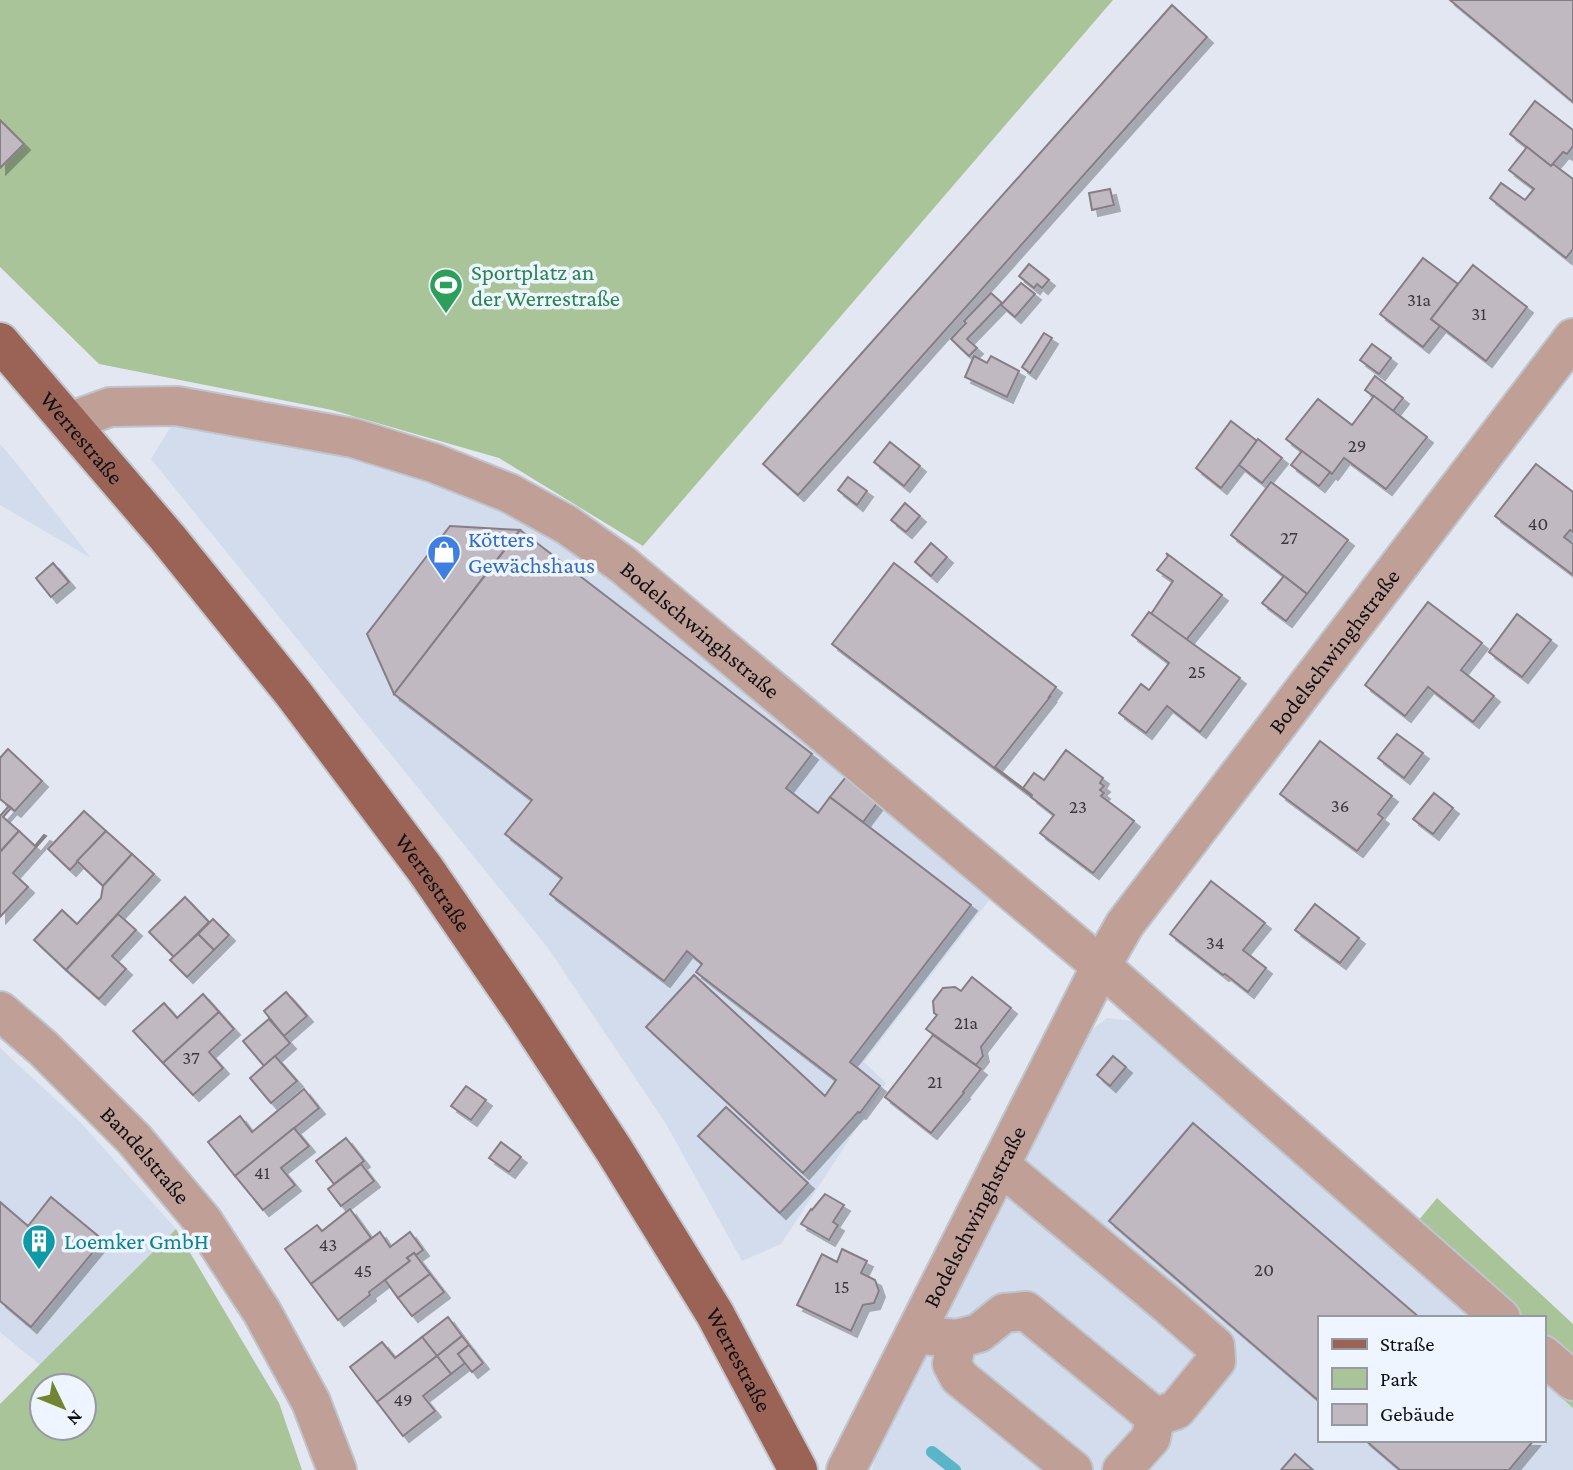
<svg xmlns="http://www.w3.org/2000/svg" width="1573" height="1470" font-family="'Crimson Pro',serif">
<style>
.built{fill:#d3dcec}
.green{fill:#aac49a;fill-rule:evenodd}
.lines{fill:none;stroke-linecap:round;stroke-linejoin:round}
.stream{stroke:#5bb5c8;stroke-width:12}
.building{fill:#c1b9c1;stroke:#867e86;stroke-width:2;filter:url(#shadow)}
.minor-casing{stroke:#c0c4cd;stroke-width:42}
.major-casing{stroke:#c0c4cd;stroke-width:42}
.minor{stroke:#c09f97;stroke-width:38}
.major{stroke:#9a6355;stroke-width:38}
.labels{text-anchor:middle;stroke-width:7;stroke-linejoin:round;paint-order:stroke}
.number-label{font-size:19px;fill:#3a3a3e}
.leisure-label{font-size:23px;fill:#27864d;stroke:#eff5fe;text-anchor:start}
.street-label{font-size:23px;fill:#0d0f12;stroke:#eff5fe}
.shop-label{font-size:23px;fill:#366cbe;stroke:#eff5fe;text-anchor:start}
.culture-label{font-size:23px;fill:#0d838f;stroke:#eff5fe;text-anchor:start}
</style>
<defs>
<filter id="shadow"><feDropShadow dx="6" dy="6" stdDeviation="0" flood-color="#0004"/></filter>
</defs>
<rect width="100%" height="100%" fill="#e2e7f1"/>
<!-- built -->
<g class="built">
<path d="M173,423L366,452L514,509L612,578L997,890L864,1062L886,1083L781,1244L742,1261L666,1124L548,948L151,459Z"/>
<path d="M0,444L13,459L91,558L0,505Z"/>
<path d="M1107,1018L1157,1024L1394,1250L1471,1318H1319V1440H1543V1382L1573,1408V1470H872L881,1436L1068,1048Z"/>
<path d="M0,1048L81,1123L176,1229L40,1365L0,1332Z"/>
</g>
<!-- green -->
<g class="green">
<path d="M0,0H1113L643,546L499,458L332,410L99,364L0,267Z"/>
<path d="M1437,1198L1573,1324V1408L1543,1382V1318H1471L1394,1250Z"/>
<path d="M176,1229L279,1403L302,1470H0V1404ZM84,1386V1428H42V1386Z"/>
</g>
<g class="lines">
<!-- stream -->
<path class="stream" d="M932,1452L955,1470"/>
</g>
<!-- building -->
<g class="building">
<path d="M1450,0H1573V102Z"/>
<path d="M1172,5L1207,37L798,495L763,464Z"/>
<path d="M1535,101L1573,130V146L1567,154L1563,152L1551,166L1510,134Z"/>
<path d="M0,120L24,144L0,168Z"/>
<path d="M1527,147L1551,166L1553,164L1573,179V249L1566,258L1490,198L1501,183L1525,200L1534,189L1509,170Z"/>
<path d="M1110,189L1114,205L1092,210L1089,193Z"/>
<path d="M1423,258L1458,284L1431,319L1440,326L1423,347L1380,314Z"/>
<path d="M1029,264L1049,280L1042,288L1037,284L1034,288L1019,276Z"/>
<path d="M1473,265L1527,307L1486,361L1431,319Z"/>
<path d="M1021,283L1035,294L1015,317L1001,305Z"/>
<path d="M991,293L1002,303L967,339L977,348L969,356L951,339L966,323L964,321Z"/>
<path d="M1044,333L1052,338L1030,373L1022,367Z"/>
<path d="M1372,344L1391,358L1379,374L1360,360Z"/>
<path d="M974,356L987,363L991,356L1019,371L1007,397L965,377Z"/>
<path d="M1375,376L1403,398L1393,411L1365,390Z"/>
<path d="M1374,396L1427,437L1386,489L1344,458L1332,474L1286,439L1318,399L1352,425Z"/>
<path d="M1231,421L1257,441L1221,488L1196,468Z"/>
<path d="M1258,439L1282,458L1262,483L1239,465Z"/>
<path d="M890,442L920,466L904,486L874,462Z"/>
<path d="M1302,451L1330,472L1319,486L1291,465Z"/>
<path d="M1536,464L1573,492V532L1570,530L1564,537L1573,544V575L1495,516Z"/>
<path d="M848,477L867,491L857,505L838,490Z"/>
<path d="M1271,482L1348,540L1307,594L1231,535Z"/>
<path d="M905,503L920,516L906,532L891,520Z"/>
<path d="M450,526L520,530L394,694L367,634Z"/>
<path d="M520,530L812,754L786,788L818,813L830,797L971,905L850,1062L880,1086L860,1113L858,1112L803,1173L646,1027L694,975L825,1096L836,1080L696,972L702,964L687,951L664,981L550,894L562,878L505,834L532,800L394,694Z"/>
<path d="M931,543L947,557L931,576L915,562Z"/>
<path d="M1166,553L1222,595L1186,640L1151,614L1173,581L1157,570L1168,556Z"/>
<path d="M53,563L69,582L51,597L36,578Z"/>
<path d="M894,563L1056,687L1049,697H1050L995,767L1032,795L1031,796L832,644Z"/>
<path d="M1284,576L1307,594L1286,621L1262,603Z"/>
<path d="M1428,602L1482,643L1461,670L1494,696L1473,722L1428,687L1405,716L1365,685Z"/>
<path d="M1149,612L1240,678L1200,732L1167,706L1146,733L1119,713L1141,684L1149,690L1169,663L1132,635Z"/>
<path d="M1517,614L1551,640L1522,677L1489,652Z"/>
<path d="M1397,734L1423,753L1404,778L1378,758Z"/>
<path d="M1320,741L1392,796L1378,814L1383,818L1357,851L1280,794Z"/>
<path d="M8,749L42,781L15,811L0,799V758Z"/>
<path d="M1066,750L1103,778L1100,783L1104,786L1100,790L1104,793L1101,796L1134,821L1093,873L1040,833L1054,815L1031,797L1032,795L1023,788L1034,773L1044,780Z"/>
<path d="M846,777L878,802L863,822L830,797Z"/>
<path d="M1434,793L1453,808L1433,834L1413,819Z"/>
<path d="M9,806L11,808L3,817L19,831L0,852V816Z"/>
<path d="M84,811L106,831L70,870L48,849Z"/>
<path d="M19,831L35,846L44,835L46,836L13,873L28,887L0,917V852Z"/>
<path d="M106,831L132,854L103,886L77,861Z"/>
<path d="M132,854L154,874L66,970L34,940L62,910L77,924L101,898L103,886Z"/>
<path d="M1211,881L1265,923L1243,950L1266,968L1248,992L1225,974L1223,975L1170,934Z"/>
<path d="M185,897L209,922L174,957L149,932Z"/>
<path d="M1315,904L1359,938L1340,963L1295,930Z"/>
<path d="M118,914L136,930L112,956L126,969L99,999L66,970Z"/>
<path d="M213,919L229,935L214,950L198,934Z"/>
<path d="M198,934L214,950L187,977L170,960Z"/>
<path d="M972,977L1011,1008L981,1047L983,1056L976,1065L926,1029L937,1015L934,1013L933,1001L943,988L955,987L961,991Z"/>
<path d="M286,992L307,1016L284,1036L264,1011Z"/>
<path d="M203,994L219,1012L163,1063L133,1031L164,1003L177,1018Z"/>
<path d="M219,1012L234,1029L209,1052L223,1068L193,1095L163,1063Z"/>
<path d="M269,1019L290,1043L264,1066L243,1041Z"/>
<path d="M933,1035L981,1069L963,1092L964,1093L931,1133L885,1097Z"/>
<path d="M275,1056L297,1081L271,1103L250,1078Z"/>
<path d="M1113,1056L1126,1067L1110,1086L1097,1075Z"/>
<path d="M466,1086L486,1100L471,1120L451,1106Z"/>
<path d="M304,1089L319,1108L235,1176L208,1142L240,1116L252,1132Z"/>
<path d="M726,1107L808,1183L780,1213L698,1136Z"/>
<path d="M1193,1123L1420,1318H1319V1401L1109,1221Z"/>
<path d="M294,1128L309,1146L281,1168L295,1185L263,1210L235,1176Z"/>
<path d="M346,1138L364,1161L334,1184L316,1161Z"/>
<path d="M501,1142L521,1157L509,1172L489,1158Z"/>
<path d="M361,1164L374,1181L341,1206L328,1189Z"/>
<path d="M825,1194L844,1205L833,1222L838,1225L829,1240L801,1224L811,1209L812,1210Z"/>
<path d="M51,1197L103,1240L31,1327L0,1301V1202L28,1226Z"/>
<path d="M350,1209L371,1238L311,1284L285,1249L317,1225L322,1231Z"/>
<path d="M380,1232L390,1247L410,1232L423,1250L416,1255L414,1253L407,1258L410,1261L369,1292L370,1295L338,1320L311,1284Z"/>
<path d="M842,1249L867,1261L861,1273L875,1280L879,1291L874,1303L863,1305L851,1331L797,1305L822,1254L837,1262Z"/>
<path d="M414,1253L430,1274L398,1298L385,1280L410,1261L407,1258Z"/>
<path d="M430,1274L444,1292L412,1316L398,1298Z"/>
<path d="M448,1317L462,1336L437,1356L422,1337Z"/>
<path d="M462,1336L469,1345L458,1354L465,1363L451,1374L437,1356Z"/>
<path d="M422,1337L437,1356L377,1402L350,1367L382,1342L395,1358Z"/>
<path d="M469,1345L483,1363L472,1372L458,1354Z"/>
<path d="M437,1356L451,1374L423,1396L435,1411L403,1436L377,1402Z"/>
<path d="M1365,1440H1534L1509,1470H1400Z"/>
<path d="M1295,1454L1313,1470H1281Z"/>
</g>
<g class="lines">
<!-- minor casing -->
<g class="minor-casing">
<g id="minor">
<path id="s1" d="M69,422L110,407L177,406L353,438L434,463L509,493L567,525L622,564L1101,966L1501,1318"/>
<path id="s2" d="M0,1011L43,1048L134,1139L203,1221L262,1312L311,1402L337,1470"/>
<path d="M915,1334L957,1339L979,1333L1004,1313L1026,1311L1155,1417L1176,1410L1216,1361L1215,1346L1167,1304L1000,1165"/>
<path d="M957,1339L952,1364L959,1377L1073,1470"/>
<path d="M1543,1355L1573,1381"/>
<path id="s3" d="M846,1470L1101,966L1125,924L1573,338"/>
<path d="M1122,1470L1151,1438L1155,1417"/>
</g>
</g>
<!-- major casing -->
<g class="major-casing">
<g id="major">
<path id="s4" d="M0,342L167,537L293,693L425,869L526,1016L614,1150L715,1314L798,1470"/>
</g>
</g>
<!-- minor -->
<use href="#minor" class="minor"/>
<!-- major -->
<use href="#major" class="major"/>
</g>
<!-- icons -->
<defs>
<g id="stadium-pin" transform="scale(1.75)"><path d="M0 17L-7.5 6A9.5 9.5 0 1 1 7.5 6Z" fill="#2e9e5b" stroke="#eff5fe"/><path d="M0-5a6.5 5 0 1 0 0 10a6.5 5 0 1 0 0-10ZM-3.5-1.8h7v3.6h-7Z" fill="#fff"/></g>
<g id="shop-pin" transform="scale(1.75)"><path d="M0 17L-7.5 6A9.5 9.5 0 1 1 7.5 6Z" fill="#3f7fe0" stroke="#eff5fe"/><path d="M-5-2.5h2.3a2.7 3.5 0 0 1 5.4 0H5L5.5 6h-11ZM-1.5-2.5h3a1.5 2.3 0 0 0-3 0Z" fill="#fff"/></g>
<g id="building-pin" transform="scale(1.75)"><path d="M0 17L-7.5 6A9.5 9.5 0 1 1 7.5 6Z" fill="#0f9aa8" stroke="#eff5fe"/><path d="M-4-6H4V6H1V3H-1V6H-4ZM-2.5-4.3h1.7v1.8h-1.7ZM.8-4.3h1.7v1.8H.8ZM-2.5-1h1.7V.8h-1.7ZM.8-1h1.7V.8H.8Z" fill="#fff"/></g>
</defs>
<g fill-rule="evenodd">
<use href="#stadium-pin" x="446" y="285"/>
<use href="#shop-pin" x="444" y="552"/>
<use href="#building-pin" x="39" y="1241"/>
</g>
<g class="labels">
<!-- number labels -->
<g class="number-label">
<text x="1419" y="306">31a</text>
<text x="1479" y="320">31</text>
<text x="1357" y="452">29</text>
<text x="1538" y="530">40</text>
<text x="1289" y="544">27</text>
<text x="1197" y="678">25</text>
<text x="1340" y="812">36</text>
<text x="1078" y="813">23</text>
<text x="1215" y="949">34</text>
<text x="966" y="1029">21a</text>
<text x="191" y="1064">37</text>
<text x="935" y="1088">21</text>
<text x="262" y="1179">41</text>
<text x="328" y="1251">43</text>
<text x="1264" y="1276">20</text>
<text x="363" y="1277">45</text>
<text x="842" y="1293">15</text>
<text x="403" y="1406">49</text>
</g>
<!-- leisure labels -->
<g class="leisure-label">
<text x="471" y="280">Sportplatz an<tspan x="471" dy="26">der Werrestraße</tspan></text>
</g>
<!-- street labels -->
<g class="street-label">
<text dy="8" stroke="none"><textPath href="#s4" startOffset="126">Werrestraße</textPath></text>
<text dy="8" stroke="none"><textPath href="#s1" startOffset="691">Bodelschwinghstraße</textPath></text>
<text dy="8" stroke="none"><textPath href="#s3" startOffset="957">Bodelschwinghstraße</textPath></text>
<text dy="8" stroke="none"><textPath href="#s4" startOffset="693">Werrestraße</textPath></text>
<text dy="8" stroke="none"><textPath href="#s2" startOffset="205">Bandelstraße</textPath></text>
<text dy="8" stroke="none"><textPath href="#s3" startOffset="284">Bodelschwinghstraße</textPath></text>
<text dy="8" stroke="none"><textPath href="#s4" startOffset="1260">Werrestraße</textPath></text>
</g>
<!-- shop labels -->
<g class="shop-label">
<text x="468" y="547">Kötters<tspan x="468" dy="26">Gewächshaus</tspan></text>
</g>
<!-- culture labels -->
<g class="culture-label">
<text x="64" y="1249">Loemker GmbH</text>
</g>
</g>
<!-- legend -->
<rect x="1318" y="1316" width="228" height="126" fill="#eff5fe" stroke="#9599a0" stroke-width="2"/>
<rect x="1332" y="1339" width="35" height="10" fill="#9a6355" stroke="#9599a0" stroke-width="2"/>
<text x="1380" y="1351" font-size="21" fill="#0d0f12">Straße</text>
<rect x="1332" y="1368" width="35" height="21" fill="#aac49a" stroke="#9599a0" stroke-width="2"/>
<text x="1380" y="1386" font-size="21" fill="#0d0f12">Park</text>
<rect x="1332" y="1404" width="35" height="21" fill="#c1b9c1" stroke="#9599a0" stroke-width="2"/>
<text x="1380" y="1421" font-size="21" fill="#0d0f12">Gebäude</text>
<!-- north arrow -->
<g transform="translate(63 1407) rotate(133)"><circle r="33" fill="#eff5fe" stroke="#9599a0" stroke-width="2"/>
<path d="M0-5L12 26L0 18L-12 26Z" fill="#738433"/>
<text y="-10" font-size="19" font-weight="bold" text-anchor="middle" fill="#0d0f12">N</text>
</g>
</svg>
